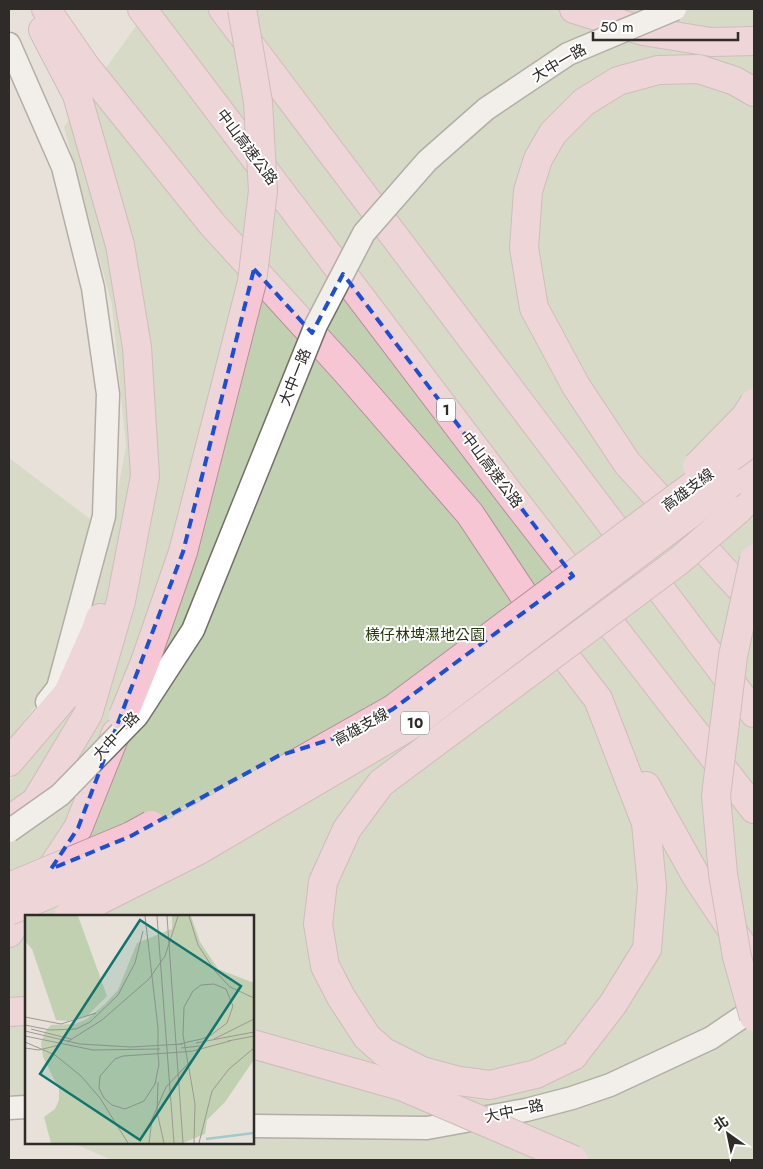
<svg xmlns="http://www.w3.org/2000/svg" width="763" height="1169" font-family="Jost,'Noto Sans TC',sans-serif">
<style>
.green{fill:#c0d0b1}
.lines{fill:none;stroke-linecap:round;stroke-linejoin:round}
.minor-casing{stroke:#746f67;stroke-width:25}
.highway-casing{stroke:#b19098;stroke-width:30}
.minor{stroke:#fff;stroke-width:22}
.highway{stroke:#f7c6d4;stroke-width:28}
.minor-bridge-casing{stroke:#746f67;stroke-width:25;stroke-linecap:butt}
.highway-bridge-casing{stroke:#b19098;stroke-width:30;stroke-linecap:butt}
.minor-bridge{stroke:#fff;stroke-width:22}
.highway-bridge{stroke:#f7c6d4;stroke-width:28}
.marked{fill:none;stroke:#1d4ed8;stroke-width:4;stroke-dasharray:10 6;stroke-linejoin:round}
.labels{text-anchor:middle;stroke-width:4;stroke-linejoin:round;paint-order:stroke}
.shield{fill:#fff;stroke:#6d6b68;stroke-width:1}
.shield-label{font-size:14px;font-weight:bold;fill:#2e2b28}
.street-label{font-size:15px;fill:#2e2b28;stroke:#fff}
.park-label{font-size:15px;fill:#243907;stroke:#fff}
.inset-river{fill:none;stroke:#9fcbcb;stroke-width:2.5}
.inset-road{fill:none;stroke:#9d9892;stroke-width:1}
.view{fill:#0f766e;fill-opacity:0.15;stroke:#0f766e;stroke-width:2.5}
.inset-edge{fill:none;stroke:#2e2b28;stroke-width:2.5}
</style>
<rect width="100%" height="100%" fill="#e7e1d9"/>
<!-- green -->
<g class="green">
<path d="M148,9H754V1160H112L73,1143H252V916H26V1121L18,1118L9,1109V781L12,778L58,711L103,570L126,446L112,305L64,127Z"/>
<path d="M9,458L90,519L73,616L51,683L9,743Z"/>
</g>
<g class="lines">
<!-- minor casing -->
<g class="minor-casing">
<g id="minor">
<path d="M9,44L63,167L93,288L108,394L104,516L58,688L47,702"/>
<path d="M9,1108L26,1107"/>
<path d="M252,1126L427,1128L526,1110L572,1098L610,1085L711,1038L754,1009"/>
</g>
</g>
<!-- highway casing -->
<g class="highway-casing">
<g id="highway">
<path d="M46,9L86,67L212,224L346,371L470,514L561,651L598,699L646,823L652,887L647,949L613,1004L573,1056"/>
<path d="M142,9L512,497L754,809"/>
<path d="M223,9L754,713"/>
<path d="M574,9L643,31L711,42L754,41"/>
<path d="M754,92L735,81L699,69L658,70L618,81L584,102L553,133L538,159L528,191L524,248L534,308L576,386L627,463L728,575L754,602"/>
<path d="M732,482L754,462"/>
<path d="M737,511L754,493"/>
<path d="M9,762L68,693L96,630L100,618"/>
<path d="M646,786L696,876L754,963"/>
<path d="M11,819L36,801L88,714L121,601L145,476L137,347L120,245L77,95L43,30"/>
<path d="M9,933L78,828L116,733"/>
<path d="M9,1012L26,1011"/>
</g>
</g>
<!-- minor -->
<use href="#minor" class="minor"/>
<!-- highway -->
<use href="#highway" class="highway"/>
<!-- minor-bridge casing -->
<g class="minor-bridge-casing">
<path id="minor-bridge" d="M9,831L60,795L137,716L193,630L316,325L364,233L427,161L486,109L568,54L675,9"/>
</g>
<!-- highway-bridge casing -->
<g class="highway-bridge-casing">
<g id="highway-bridge">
<path d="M697,466L745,417L754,403"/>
<path d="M754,559L733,656L716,796L723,874L737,957L754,1017"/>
<path d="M123,716L145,662L183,552L252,282L263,191L258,102L242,9"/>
<path d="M9,887L131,836L151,825"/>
<path d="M9,911L109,869L393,709L754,440"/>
<path d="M68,916L199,850L413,724L732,482"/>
<path d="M252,1044L401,1086L574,1160"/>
<path d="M573,1056L536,1074L490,1085L459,1081L422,1071L384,1052L367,1037L341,997L325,966L318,924L323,882L347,829L381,783L680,560L737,511"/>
</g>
</g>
<!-- minor-bridge -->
<use href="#minor-bridge" class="minor-bridge"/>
<!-- highway-bridge -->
<use href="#highway-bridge" class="highway-bridge"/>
</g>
<!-- marked area -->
<path d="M0 0H763V1169H0ZM254,269L312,333L343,274L573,576L393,709L351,733L278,756L131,836L51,869L78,828L183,552Z" fill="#e7e1d9" fill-opacity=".55" fill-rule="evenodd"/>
<path class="marked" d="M254,269L312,333L343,274L573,576L393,709L351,733L278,756L131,836L51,869L78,828L183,552Z"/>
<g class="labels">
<!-- shield labels -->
<g class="shield">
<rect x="437" y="398.5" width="18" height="23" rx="4"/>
<rect x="401" y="711.5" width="28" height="23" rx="4"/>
</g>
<g class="shield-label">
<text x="446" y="415">1</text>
<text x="415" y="728">10</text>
</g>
<!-- street labels -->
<g class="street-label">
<text transform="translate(559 63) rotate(-30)" y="5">大中一路</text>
<text transform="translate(247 147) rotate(53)" y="5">中山高速公路</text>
<text transform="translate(295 377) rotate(-68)" y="5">大中一路</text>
<text transform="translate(492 470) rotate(53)" y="5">中山高速公路</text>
<text transform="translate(688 490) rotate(-37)" y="5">高雄支線</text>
<text transform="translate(361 727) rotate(-29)" y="5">高雄支線</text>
<text transform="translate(116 736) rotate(-47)" y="5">大中一路</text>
<text transform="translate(514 1111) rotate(-12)" y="5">大中一路</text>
</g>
<!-- park labels -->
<g class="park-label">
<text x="425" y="640">檨仔林埤濕地公園</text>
</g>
</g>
<!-- overview -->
<g transform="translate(25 915)">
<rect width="229" height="229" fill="#e7e1d9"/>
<path d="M0,1H53L82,81L63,100L43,106L31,105L7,34L0,26ZM147,1H166L175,27L193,54L229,68L228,146L200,187L182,205L180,219L158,228H26L19,202L30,194L34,185V174L18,142L16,128L20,117L26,110L50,109L62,104L80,89L93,75L112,28L147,14Z" fill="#c0d0b1"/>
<path class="inset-river" d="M181,224L229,218"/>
<path class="inset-road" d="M120,1L133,113V139L134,149L130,169L119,186L100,194L87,190L79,183L74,173L75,161L90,144L98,141L157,137L168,136L205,126M132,1L149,228M142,1L158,228M164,1L173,30L190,56L205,72L229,83M0,102L36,109L71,98M0,110L25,115L51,114L65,107L93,80L110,48L118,16M6,114L46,124M0,116L55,129L106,132L158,129M0,121L68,135L135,134M189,124L229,104M203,126L229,121M0,127L30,140L56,161L75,183L103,228M42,127L77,105L124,64L140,41L153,1M171,128L229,117M155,129L167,126L177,124L186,120L202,108L208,91L201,74L189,69L176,70L168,76L159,92L158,120L162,143L167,171L170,189L169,228M0,133L14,135L34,130M156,133L175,131M133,167L132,197L139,228M124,228L127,204L141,172L175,136M174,228L187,176L204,154L229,133"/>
<path class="view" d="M115,5L216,71L115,225L15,159Z"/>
<rect width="229" height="229" class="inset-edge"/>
</g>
<!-- border -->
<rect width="763" height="1169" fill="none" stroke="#2e2b28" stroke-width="20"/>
<!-- north arrow -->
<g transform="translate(728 1134) rotate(327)" stroke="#ffffff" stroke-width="4" paint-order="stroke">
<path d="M0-4L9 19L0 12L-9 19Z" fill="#2e2b28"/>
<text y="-8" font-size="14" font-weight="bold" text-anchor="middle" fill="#2e2b28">北</text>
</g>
<!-- scale -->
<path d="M593 32v8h145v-8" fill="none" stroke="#2e2b28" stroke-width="2.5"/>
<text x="600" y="32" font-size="15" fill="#2e2b28" stroke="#ffffff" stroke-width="4" paint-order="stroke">50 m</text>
</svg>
